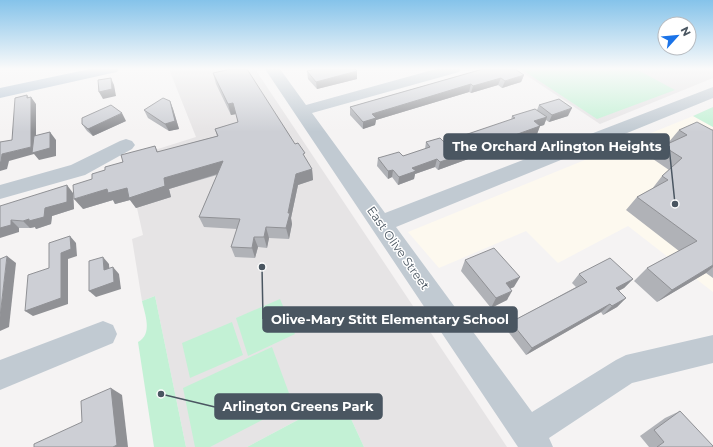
<svg xmlns="http://www.w3.org/2000/svg" width="713" height="447" font-family="Montserrat,sans-serif">
<style>
.commercial{fill:#fdf9ef}
.education{fill:#e6e4e5}
.green{fill:#c3f1d5}
.lines{fill:none;stroke-linecap:round;stroke-linejoin:round}
.minor{fill:#c1cad2;fill-rule:evenodd}
.major{fill:#b3c2d1;fill-rule:evenodd}
.wall{fill:#b0b2b7}
.shaded-wall{fill:#909195}
.building{fill:#cdcfd5;stroke:#909195}
.labels{text-anchor:middle;stroke-width:3;stroke-linejoin:round;paint-order:stroke}
.street-label{font-size:12px;fill:#4a5661;stroke:#fff}
.leader{fill:none;stroke:#4a5661;stroke-width:1.5}
.callout-dot{fill:#4a5661;stroke:#fff;stroke-width:1.5}
.callout{fill:#4a5661;stroke:#4a5661;stroke-width:1.5}
.callout-label{font-size:13px;text-anchor:middle;font-weight:bold;fill:#fff}
</style>
<rect width="100%" height="100%" fill="#f5f3f3"/>
<!-- commercial -->
<path class="commercial" d="M693,116L713,127V292L628,226L558,263L526,231L439,268L408,232Z"/>
<!-- education -->
<g class="education">
<path d="M169,69H255L507,447H364L341,397L247,447H186L155,296L142,301L132,239L143,235L126,159L196,137Z"/>
<path d="M517,69H713V78L600,124Z"/>
</g>
<!-- green -->
<g class="green">
<path d="M521,69H636L675,90L597,119Z"/>
<path d="M713,107V127L693,116Z"/>
<path d="M155,296L186,447H154L138,342C153,334 145,315 142,301Z"/>
<path d="M280,299L295,334L248,356L236,318Z"/>
<path d="M232,322L243,355L190,378L182,343Z"/>
<path d="M272,347L293,404L210,447H195L183,388Z"/>
<path d="M341,397L364,447H247Z"/>
</g>
<g class="lines">
<!-- minor -->
<g class="minor">
<path d="M265,69H280L306,105L436,69H461L459,72L312,113L385,213L713,87V98L396,227L532,412L616,360L626,355L713,335V363L632,383L549,438L553,447H518Z"/>
<path d="M126,139L132,141L135,145L132,149L85,175L0,199V185L71,165L120,141Z"/>
<path d="M103,321L113,325L117,334L113,343L0,390V360Z"/>
</g>
<!-- major -->
<path class="major" d="M90,69H119L117,72L112,73L0,98V88Z"/>
</g>
<!-- wall -->
<g class="wall">
<path d="M483,69L524,75L521,82L502,88L498,85L471,93L469,92L376,120L375,125L363,129L350,115V107Z"/>
<path d="M307,71L357,79L317,89L308,79Z"/>
<path d="M213,73L295,144L312,169L313,180L298,185L291,218L292,224L289,239L269,238L267,248L258,247L255,258L235,257L231,247L237,229L204,227L199,217L217,175L169,189L171,197L136,208L130,200L115,204L113,200L83,209L92,179L105,170L155,146L158,152L217,136L215,129L238,122L236,114L231,115L216,84Z"/>
<path d="M170,101L173,109L179,129L169,131L148,118L144,110Z"/>
<path d="M539,105L568,116L549,122L546,120L544,125L540,126L537,134L438,170L435,167L415,174L414,179L398,185L392,177L388,179L377,166L378,158L403,156L425,149L426,142H444L511,120L512,116L537,110Z"/>
<path d="M126,121L93,136L87,131L82,124Z"/>
<path d="M679,130H713V278L706,273L657,302L634,281L647,268L679,251L626,210L637,197L652,189L662,176L669,170L653,159L663,146L668,143Z"/>
<path d="M73,193L74,209L52,216L51,224L36,229L35,227L30,228H19V232L0,209Z"/>
<path d="M465,260L514,287L511,288L507,300L491,308L461,271Z"/>
<path d="M579,274L633,279L624,288L618,291L626,298L617,307L603,315L601,312L526,355L506,329L511,322L576,287L572,283Z"/>
<path d="M680,411L713,447H649L640,436L665,418Z"/>
</g>
<!-- shaded-wall -->
<g class="shaded-wall">
<path d="M357,71V79L317,89L316,82Z"/>
<path d="M524,75L521,82L502,88L505,81Z"/>
<path d="M111,78L114,85L116,96L103,99L99,92Z"/>
<path d="M501,78L498,85L471,93L473,86Z"/>
<path d="M471,84L469,92L376,120L375,125L363,129V122L372,114Z"/>
<path d="M27,95L31,101V97L36,104V152L50,132L56,140V156L39,160L34,154L9,161L7,169L0,171V162L2,154L31,147Z"/>
<path d="M170,101L173,109L179,129L169,131L165,124Z"/>
<path d="M233,103L236,114L231,115L228,104Z"/>
<path d="M572,108L568,116L549,122L552,115Z"/>
<path d="M122,113L126,121L93,136L88,129Z"/>
<path d="M547,117L544,125L531,129L534,121Z"/>
<path d="M540,126L537,134L438,170L440,162Z"/>
<path d="M437,159L435,167L415,174L414,179L398,185L399,177L412,168Z"/>
<path d="M223,161L227,171L169,189L171,197L136,208L130,200L115,204L113,200L83,209L74,199L107,189L127,188L164,178Z"/>
<path d="M312,169L313,180L298,185L291,218L292,224L289,239L286,228L288,213L296,174Z"/>
<path d="M393,170L392,177L388,179V171Z"/>
<path d="M67,185L73,193L74,209L52,216L51,224L36,229L35,227L30,228L23,221L29,219L45,208Z"/>
<path d="M11,220L19,228V232L0,238V228Z"/>
<path d="M266,227L269,238L267,248L264,237Z"/>
<path d="M70,236L76,243L77,256L68,259V304L33,316L25,311Z"/>
<path d="M254,237L258,247L255,258L252,248Z"/>
<path d="M7,256L16,263L9,327L0,331V317Z"/>
<path d="M103,257L109,264L110,277L104,270Z"/>
<path d="M713,265V267L706,273L657,302L672,290Z"/>
<path d="M113,267L119,274L121,289L96,297L89,291Z"/>
<path d="M520,277L514,287L501,293L506,283Z"/>
<path d="M633,279L624,288L607,297L616,288Z"/>
<path d="M512,291L507,300L491,308L496,298Z"/>
<path d="M626,298L617,307L603,315L612,306Z"/>
<path d="M610,304L601,312L526,355L532,348Z"/>
<path d="M111,388L122,395L128,447H113Z"/>
</g>
<!-- building -->
<g class="building">
<path d="M231,69H232V70L237,69H247L295,144L298,143L305,153L303,154L312,169L296,174L288,213H290L286,228L266,227L264,237H254L252,248L231,247L240,219L199,217L223,161L164,178L165,186L129,198L127,188L108,193L107,189L74,199L73,185L92,179V174L105,170V167L123,162L121,155L155,146L157,152L218,136L215,129L238,122L233,103L228,104L213,73Z"/>
<path d="M316,69H355L357,71L316,82L307,71Z"/>
<path d="M483,69H515L524,75L505,81L501,78L473,86L471,84L372,114L376,118L363,122L350,107Z"/>
<path d="M111,78L112,89L99,92L98,80Z"/>
<path d="M27,95V98L31,97V147L2,154L1,162H0V142L12,140L15,98Z"/>
<path d="M163,98L170,101L175,121L165,124L144,110Z"/>
<path d="M559,99L572,108L552,115L539,105Z"/>
<path d="M111,105L122,113L88,129L82,124V118Z"/>
<path d="M535,109L547,117L534,121L540,126L440,162L437,159L412,168L416,171L399,177L393,170L388,171L378,158L399,152L403,156L430,147L426,142L440,138L444,142L515,118L512,116Z"/>
<path d="M697,122L712,130H713V265L672,290L647,268L697,241L637,197L668,180L662,176L682,158L663,146L687,135L679,130Z"/>
<path d="M50,132V148L32,153L34,136Z"/>
<path d="M67,185V202L45,208L44,217L29,221V219L23,221L11,220V225L0,228V206Z"/>
<path d="M70,236L71,249L61,253V298L25,311L28,275L49,268V243Z"/>
<path d="M494,248L520,277L506,283L512,291L496,298L465,260Z"/>
<path d="M7,256L0,317V259Z"/>
<path d="M103,257L104,270L113,267L114,282L89,291V261Z"/>
<path d="M610,258L633,279L616,288L626,298L612,306L610,304L532,348L511,322L587,282L579,274Z"/>
<path d="M111,388L117,445L113,447H34V444L82,422L81,401Z"/>
<path d="M680,411L713,446V447H657L664,442L654,430Z"/>
</g>
<!-- sky -->
<linearGradient id="sky" x2="0" y2="1"><stop stop-color="#85c3ea"/><stop offset="0.52" stop-color="#fafafa"/><stop offset="1" stop-color="#fafafa" stop-opacity="0"/></linearGradient>
<rect width="713" height="132" fill="url(#sky)"/>
<g class="labels">
<!-- street labels -->
<g class="street-label">
<text transform="translate(398 248) rotate(55)" y="4">East Olive Street</text>
</g>
</g>
<!-- callouts -->
<path class="leader" d="M675 204L669 146M262 267L263 319M161 394L215 407"/>
<g class="callout-dot">
<circle cx="675" cy="204" r="4"/>
<circle cx="262" cy="267" r="4"/>
<circle cx="161" cy="394" r="4"/>
</g>
<g class="callout">
<rect x="444" y="134" width="225" height="25" rx="4"/>
<rect x="263" y="307" width="254" height="25" rx="4"/>
<rect x="215" y="394" width="167" height="25" rx="4"/>
</g>
<g class="callout-label">
<text x="557" y="151">The Orchard Arlington Heights</text>
<text x="390" y="324">Olive-Mary Stitt Elementary School</text>
<text x="298" y="411">Arlington Greens Park</text>
</g>
<!-- north arrow -->
<g transform="translate(677 36) rotate(63)"><circle r="19" fill="#ffffff" stroke="#b7bbc0"/>
<path d="M0-3L7 15L0 10L-7 15Z" fill="#1a73e8"/>
<text y="-6" font-size="11" font-weight="bold" text-anchor="middle" fill="#4a5661">N</text>
</g>
</svg>
